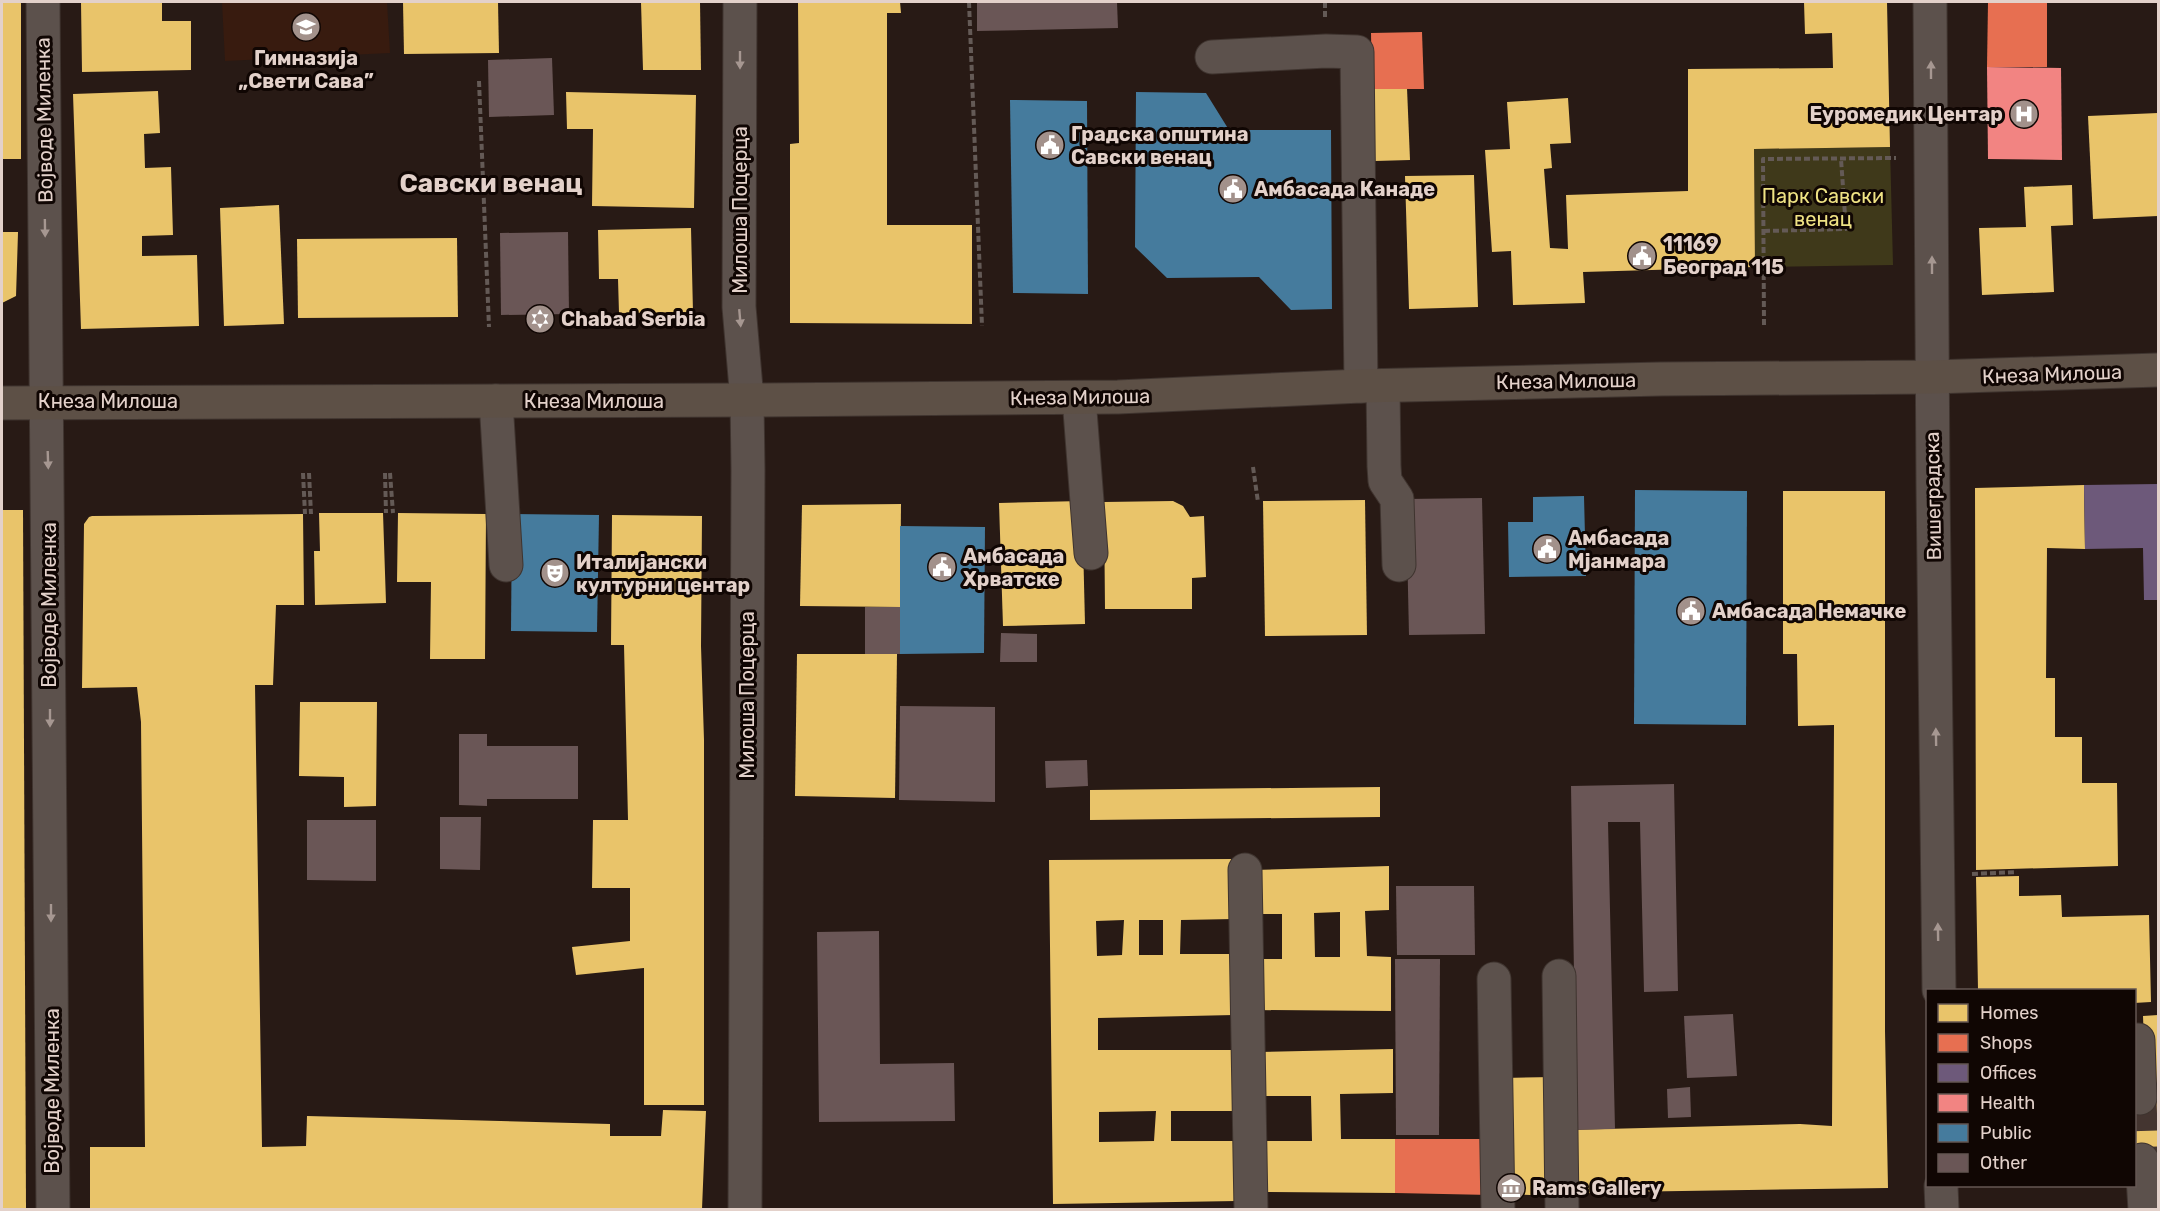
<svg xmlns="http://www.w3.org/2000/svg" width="2160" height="1211" font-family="Rubik,sans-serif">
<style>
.built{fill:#381b0f}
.green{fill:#3f391a}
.homes{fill:#e9c46a;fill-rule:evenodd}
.shops{fill:#e76f51}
.offices{fill:#6d597a}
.health{fill:#f28482}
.public{fill:#457b9d}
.building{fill:#6a5656}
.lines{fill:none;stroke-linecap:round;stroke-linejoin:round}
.minor-tunnel{stroke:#443530;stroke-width:33;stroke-dasharray:33 16;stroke-linecap:butt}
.minor-casing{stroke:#3f342f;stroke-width:35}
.major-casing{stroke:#3f342f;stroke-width:35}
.path{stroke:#645a56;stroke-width:4;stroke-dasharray:6 3;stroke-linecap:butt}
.minor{stroke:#5c514c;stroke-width:33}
.major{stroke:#5d5046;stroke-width:33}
.oneway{fill:#a69791}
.labels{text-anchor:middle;stroke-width:6;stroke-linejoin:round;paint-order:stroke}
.poi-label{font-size:20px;font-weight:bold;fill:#e3d1ca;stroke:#100603;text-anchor:start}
.street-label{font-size:20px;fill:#e3d1ca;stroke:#100603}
.park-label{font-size:20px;fill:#efe284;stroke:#100603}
.district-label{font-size:26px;font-weight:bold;fill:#e3d1ca;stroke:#100603}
</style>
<rect width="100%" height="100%" fill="#281a15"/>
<!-- built -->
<path class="built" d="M222,2H387L390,53L225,61Z"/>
<!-- green -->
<path class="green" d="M1890,147L1893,265L1755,267L1754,149Z"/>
<!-- homes -->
<g class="homes">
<rect x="2" y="2" width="19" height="157"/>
<path d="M81,2H162V21H191V70L82,72Z"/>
<path d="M403,2H498L499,53L404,54Z"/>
<path d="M641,2H700L701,70H643Z"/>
<path d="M798,2H900L901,13H887V225H972V324L790,323V144L799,143Z"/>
<path d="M1804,2H1887L1890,147L1754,149L1755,267L1583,272L1585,303L1513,305L1511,251L1492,252L1485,150L1510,149L1507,102L1568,98L1571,143L1550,144L1552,168L1544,169L1550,248L1568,249L1566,195L1688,191V69L1833,68L1832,33L1805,34Z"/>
<path d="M1407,88L1410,160L1375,161L1372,89Z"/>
<path d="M158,91L160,133L144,134L145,168L171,167L173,235L142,236V256L197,255L199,326L81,329L73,94Z"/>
<path d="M566,92L696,95L694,208L592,206L593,129H567Z"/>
<path d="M2158,113V216L2093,219L2088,116Z"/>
<path d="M1474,175L1478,307L1409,309L1405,176Z"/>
<path d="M2072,185L2073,225L2051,226L2054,292L1982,295L1979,228L2026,227L2024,187Z"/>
<path d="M279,205L284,324L224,326L220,208Z"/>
<path d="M691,228L693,312L619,313L618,279H599L598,230Z"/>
<path d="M2,232H18L16,296L2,303Z"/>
<path d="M457,238L458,317L298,318L297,239Z"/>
<path d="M2084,485L2085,549L2047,548L2046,678H2055V737H2082V783H2117L2118,866L1976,870L1975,488Z"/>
<path d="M1783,491H1885V1031L1888,1188L1617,1192L1567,1194L1566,1130L1800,1124L1832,1126L1834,725L1798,726L1797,654H1783Z"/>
<path d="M1365,500L1367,635L1265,636L1263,501Z"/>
<path d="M1082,501L1085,624L1003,626L999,503Z"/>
<path d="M1173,501L1183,506L1190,517L1204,516L1206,577L1192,578V609H1105L1104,502Z"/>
<path d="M901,504L900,607L800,606L802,505Z"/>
<path d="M2,510H23L26,1209H2Z"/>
<path d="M319,513H383L386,603L315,605L314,551H320Z"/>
<path d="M398,513L486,514L485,659H430L431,582H397Z"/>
<path d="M303,514L304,605H276L273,685H255L262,1147L306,1146L307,1116L610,1124V1136H661L663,1110L706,1111L702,1209H90V1147H145L141,722L137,687L82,688L84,524L89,517L92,516Z"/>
<path d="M612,515L702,516L701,646L704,740V1105H644V968L576,975L572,947L630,941V888H592L593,820H628L624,645H611Z"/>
<path d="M797,654H897L895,798L795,796Z"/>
<path d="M300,702H377L376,806L344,807V777L299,776Z"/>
<path d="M1380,787V817L1090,820V790Z"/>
<path d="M1231,859L1234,919L1181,920L1180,954H1231L1234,1015L1098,1018V1050H1231L1234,1111H1171V1141H1234L1237,1201L1053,1204L1049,860ZM1124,920L1122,955L1097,956L1096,921ZM1139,920H1163V955H1139ZM1156,1111L1154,1141L1099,1142V1112Z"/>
<path d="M1389,866V910L1365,911L1367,956L1391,957V1011L1254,1010V959H1282V914H1255L1254,870ZM1340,912V957H1315L1314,913Z"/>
<path d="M2019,876V896L2061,895L2062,917L2149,915L2151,1002L2134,1003V990H1978L1976,877Z"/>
<path d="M2158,1015V1160H2134V1098H2146L2143,1016Z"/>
<path d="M1393,1049V1093L1340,1094L1341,1139H1395V1193L1258,1192V1141H1312L1311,1096H1259L1258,1052Z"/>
<path d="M1554,1077L1555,1196L1504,1194L1503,1078Z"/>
</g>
<!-- shops -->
<g class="shops">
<path d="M1988,2H2047V67H1987Z"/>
<path d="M1422,32L1424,89H1372L1371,33Z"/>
<path d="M1395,1139H1489L1491,1195L1395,1193Z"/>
</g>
<!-- offices -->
<path class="offices" d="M2158,484V600H2144L2143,548L2085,549L2084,485Z"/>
<!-- health -->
<path class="health" d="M1987,67L2061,68L2062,160L1988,159Z"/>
<!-- public -->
<g class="public">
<path d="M1136,92L1206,93L1229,130H1331L1332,309L1291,310L1259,277L1167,278L1135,247Z"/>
<path d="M1010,100L1087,101L1088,294L1013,293Z"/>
<path d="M1635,490L1747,491L1746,725L1634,724Z"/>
<path d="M1584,496L1586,576L1509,577L1508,522H1533V497Z"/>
<path d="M512,514L599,515L597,632L511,631Z"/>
<path d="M900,526L985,527L984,653L900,654Z"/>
</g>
<!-- building -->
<g class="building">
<path d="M977,2H1117L1118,28L977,31Z"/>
<path d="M552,58L554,115L489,117L488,60Z"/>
<path d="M568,232L569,314L501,315L500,233Z"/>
<path d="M1482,498L1485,634L1409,635L1406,499Z"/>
<rect x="865" y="607" width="35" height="47"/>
<path d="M1001,633L1037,634V662H1000Z"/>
<path d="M900,706L995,707V802L899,800Z"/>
<path d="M459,734H487V746H578V799H487V806L459,805Z"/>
<path d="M1087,760L1088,786L1046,788L1045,761Z"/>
<path d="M1674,784L1678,991L1644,992L1640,822H1608L1615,1129L1566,1130L1574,975L1571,786Z"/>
<path d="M440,817H481L480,870L440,869Z"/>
<path d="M307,820H376V881L307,880Z"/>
<path d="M1396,886H1474L1475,955H1397Z"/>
<path d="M879,931L880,1064L954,1063L955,1121L819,1122L817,932Z"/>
<path d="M1395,959H1440L1439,1135H1396Z"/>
<path d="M1733,1014L1737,1076L1687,1078L1684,1016Z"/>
<path d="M1690,1087L1691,1117L1668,1118L1667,1089Z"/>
</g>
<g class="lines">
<!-- minor-tunnel -->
<path class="minor-tunnel" d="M2140,1098L2142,1160"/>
<!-- minor casing -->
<g class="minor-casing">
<g id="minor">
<path d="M43,2L53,1210"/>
<path d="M740,2L739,307L747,400L748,470L745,1210"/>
<path d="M1930,2L1933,485L1939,990"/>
<path d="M1212,57L1326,51L1357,52L1361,386"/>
<path d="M1383,386L1384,466L1385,481L1397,499L1399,565"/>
<path d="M1079,398L1091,553"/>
<path d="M496,401L506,565"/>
<path d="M1245,870L1251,1210"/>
<path d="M1559,976L1562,1210"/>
<path d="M1494,979L1498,1210"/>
<path d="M2138,1040L2140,1098"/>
<path d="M2142,1160L2145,1210"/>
<path d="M1941,1186L1942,1210"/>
</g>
</g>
<!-- major casing -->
<g class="major-casing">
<path id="major" d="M2,403L747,400L1118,397L1361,386L1661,379L1932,377L2158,370"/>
</g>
<!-- path -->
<g class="path">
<path d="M969,2L982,326"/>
<path d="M1325,2V17"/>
<path d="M479,81L489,327"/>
<path d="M1764,231L1846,229L1841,159"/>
<path d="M1764,325L1763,159L1896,158"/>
<path d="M1253,467L1258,502"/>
<path d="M303,473L305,514"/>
<path d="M309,473L311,514"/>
<path d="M385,473L386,513"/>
<path d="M390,473L393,513"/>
<path d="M1972,874L2017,872"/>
</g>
<!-- minor -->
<use href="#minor" class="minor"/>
<!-- major -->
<use href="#major" class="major"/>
</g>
<!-- one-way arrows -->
<defs><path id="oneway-solid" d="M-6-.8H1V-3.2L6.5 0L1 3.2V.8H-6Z" transform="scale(1.5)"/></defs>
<g class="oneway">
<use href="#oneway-solid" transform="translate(740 60) rotate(90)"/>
<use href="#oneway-solid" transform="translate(1931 70) rotate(-90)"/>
<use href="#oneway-solid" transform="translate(45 228) rotate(89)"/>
<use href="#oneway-solid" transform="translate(1932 265) rotate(-90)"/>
<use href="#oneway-solid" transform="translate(740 318) rotate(85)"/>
<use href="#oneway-solid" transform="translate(48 460) rotate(88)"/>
<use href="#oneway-solid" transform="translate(50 718) rotate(90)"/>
<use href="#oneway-solid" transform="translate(1936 737) rotate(-91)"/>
<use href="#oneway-solid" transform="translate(51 913) rotate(90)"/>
<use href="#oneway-solid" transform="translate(1938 932) rotate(-91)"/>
</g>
<!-- icons -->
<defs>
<g id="school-disc" transform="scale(1.5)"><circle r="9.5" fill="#a2918b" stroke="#100603"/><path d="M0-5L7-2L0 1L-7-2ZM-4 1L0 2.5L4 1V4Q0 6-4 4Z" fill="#fff"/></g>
<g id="hospital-disc" transform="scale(1.5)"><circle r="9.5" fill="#a2918b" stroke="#100603"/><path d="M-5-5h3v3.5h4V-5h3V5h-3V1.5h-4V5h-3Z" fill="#fff"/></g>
<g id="civic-disc" transform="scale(1.5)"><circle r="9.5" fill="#a2918b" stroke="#100603"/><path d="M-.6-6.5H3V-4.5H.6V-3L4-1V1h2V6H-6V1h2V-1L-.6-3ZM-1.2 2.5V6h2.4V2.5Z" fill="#fff"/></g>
<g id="synagogue-disc" transform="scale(1.5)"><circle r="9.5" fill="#a2918b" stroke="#100603"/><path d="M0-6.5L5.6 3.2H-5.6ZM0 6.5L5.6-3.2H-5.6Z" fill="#fff"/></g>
<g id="theatre-disc" transform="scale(1.5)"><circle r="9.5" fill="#a2918b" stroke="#100603"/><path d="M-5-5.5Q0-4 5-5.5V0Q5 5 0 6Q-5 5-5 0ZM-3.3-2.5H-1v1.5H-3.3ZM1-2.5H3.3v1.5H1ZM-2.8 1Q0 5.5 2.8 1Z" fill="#fff"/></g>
<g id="museum-disc" transform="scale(1.5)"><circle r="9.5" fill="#a2918b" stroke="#100603"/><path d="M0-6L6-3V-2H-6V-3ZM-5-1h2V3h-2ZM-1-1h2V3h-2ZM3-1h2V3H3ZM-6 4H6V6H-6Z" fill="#fff"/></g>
</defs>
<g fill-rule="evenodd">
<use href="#school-disc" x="306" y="27"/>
<use href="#hospital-disc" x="2024" y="114"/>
<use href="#civic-disc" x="1050" y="145"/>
<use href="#civic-disc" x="1233" y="189"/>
<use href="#civic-disc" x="1642" y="256"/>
<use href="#synagogue-disc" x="540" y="319"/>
<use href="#civic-disc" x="1547" y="549"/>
<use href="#civic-disc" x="942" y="567"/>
<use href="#theatre-disc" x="555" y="573"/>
<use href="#civic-disc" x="1691" y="611"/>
<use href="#museum-disc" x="1511" y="1188"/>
</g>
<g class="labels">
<!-- poi labels -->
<g class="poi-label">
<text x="306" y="65" text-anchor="middle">Гимназија<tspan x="306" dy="23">„Свети Сава”</tspan></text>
<text x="2003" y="121" text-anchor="end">Еуромедик Центар</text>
<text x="1071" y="141">Градска општина<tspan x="1071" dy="23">Савски венац</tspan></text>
<text x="1254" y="196">Амбасада Канаде</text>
<text x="1663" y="251">11169<tspan x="1663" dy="23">Београд 115</tspan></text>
<text x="561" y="326">Chabad Serbia</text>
<text x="1568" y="545">Амбасада<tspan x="1568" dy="23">Мјанмара</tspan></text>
<text x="963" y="563">Амбасада<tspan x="963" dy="23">Хрватске</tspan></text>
<text x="576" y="569">Италијански<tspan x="576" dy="23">културни центар</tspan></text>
<text x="1712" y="618">Амбасада Немачке</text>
<text x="1532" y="1195">Rams Gallery</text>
</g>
<!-- street labels -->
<g class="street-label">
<text transform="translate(44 120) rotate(-91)" y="7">Војводе Миленка</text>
<text transform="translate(740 210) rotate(-90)" y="7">Милоша Поцерца</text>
<text transform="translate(2052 374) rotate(-2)" y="7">Кнеза Милоша</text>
<text transform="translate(1566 381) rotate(-1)" y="7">Кнеза Милоша</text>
<text transform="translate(1080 397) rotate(-1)" y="7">Кнеза Милоша</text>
<text x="108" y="408">Кнеза Милоша</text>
<text x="594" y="408">Кнеза Милоша</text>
<text transform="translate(1933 496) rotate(-91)" y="7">Вишеградска</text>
<text transform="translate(49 605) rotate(-90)" y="7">Војводе Миленка</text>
<text transform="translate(747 695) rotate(-90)" y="7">Милоша Поцерца</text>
<text transform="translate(52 1091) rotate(-90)" y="7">Војводе Миленка</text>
</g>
<!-- park labels -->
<g class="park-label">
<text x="1823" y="203">Парк Савски<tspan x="1823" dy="23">венац</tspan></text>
</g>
<!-- district labels -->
<g class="district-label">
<text x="491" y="192">Савски венац</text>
</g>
</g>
<!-- border -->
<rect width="2160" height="1211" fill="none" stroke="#e3d1ca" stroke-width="6"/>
<!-- legend -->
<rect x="1926" y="989" width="210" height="198" fill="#100603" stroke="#645753" stroke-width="1.5"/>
<rect x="1938" y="1004" width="30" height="18" fill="#e9c46a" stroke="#645753" stroke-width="1.5"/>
<text x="1980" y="1019" font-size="18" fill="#e3d1ca">Homes</text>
<rect x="1938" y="1034" width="30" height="18" fill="#e76f51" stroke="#645753" stroke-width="1.5"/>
<text x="1980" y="1049" font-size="18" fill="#e3d1ca">Shops</text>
<rect x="1938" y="1064" width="30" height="18" fill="#6d597a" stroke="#645753" stroke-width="1.5"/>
<text x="1980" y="1079" font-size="18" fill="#e3d1ca">Offices</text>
<rect x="1938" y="1094" width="30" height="18" fill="#f28482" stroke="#645753" stroke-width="1.5"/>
<text x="1980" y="1109" font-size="18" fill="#e3d1ca">Health</text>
<rect x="1938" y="1124" width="30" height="18" fill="#457b9d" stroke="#645753" stroke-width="1.5"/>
<text x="1980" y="1139" font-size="18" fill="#e3d1ca">Public</text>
<rect x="1938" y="1154" width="30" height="18" fill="#6a5656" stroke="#645753" stroke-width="1.5"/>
<text x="1980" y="1169" font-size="18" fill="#e3d1ca">Other</text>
</svg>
